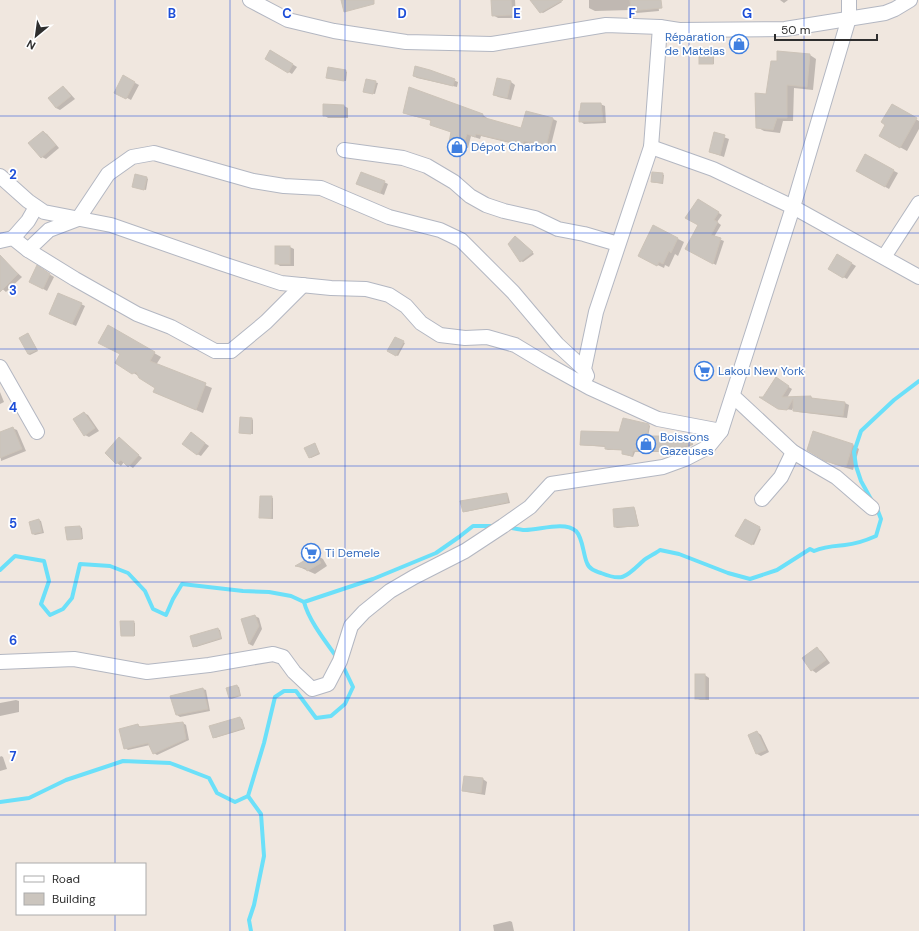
<svg xmlns="http://www.w3.org/2000/svg" width="919" height="931" font-family="'DM Sans',sans-serif">
<style>
.shadow{fill:#0003}
.lines{fill:none;stroke-linecap:round;stroke-linejoin:round}
.stream{stroke:#6be0f9;stroke-width:4}
.building{fill:#cbc5be;stroke:#ccc3b8}
.minor-casing{stroke:#b3b7c2;stroke-width:16}
.minor{stroke:#fff;stroke-width:14}
.grid{fill:none;stroke:#1d4ed8;stroke-width:1;stroke-opacity:0.55}
.labels{text-anchor:middle;stroke-width:3.5;stroke-linejoin:round;paint-order:stroke}
.shop-label{font-size:12px;fill:#366cbe;stroke:#fff;text-anchor:start}
.grid-label{font-size:13px;text-anchor:middle;font-weight:bold;fill:#1d4ed8;stroke:#fff;stroke-width:3.5;stroke-linejoin:round;paint-order:stroke}
</style>
<rect width="100%" height="100%" fill="#f0e7df"/>
<!-- shadow -->
<g class="shadow">
<path d="M492,0H515L516,18H498L493,15Z"/>
<path d="M540,0H560L562,2L543,13L541,12Z"/>
<path d="M589,0H658L659,11L637,13L631,10L595,11L589,8Z"/>
<path d="M780,0H788L784,3Z"/>
<path d="M712,49L714,50V64L700,63Z"/>
<path d="M271,51L297,67L292,74L266,58Z"/>
<path d="M778,52L810,55L816,59L813,90L794,88L793,121H783L780,133L764,131L757,127L778,62Z"/>
<path d="M429,70L458,82L457,87L417,78L414,76Z"/>
<path d="M346,71L347,72L346,81L329,78Z"/>
<path d="M124,77L139,85L131,100L116,92Z"/>
<path d="M498,79L511,82L515,85L511,100L498,97L494,94Z"/>
<path d="M367,80L378,83L375,94L366,92Z"/>
<path d="M63,87L67,90L75,99L60,110L56,108Z"/>
<path d="M410,89L483,115L487,118V119L522,129L553,119L557,121L550,149L528,143L527,147L481,136L480,139L471,136L468,148L454,144L450,142L452,132L431,124L432,121L409,115L404,113Z"/>
<path d="M600,104L605,106L606,123L584,124L580,121Z"/>
<path d="M892,105L919,121V129L907,151L880,136L887,124Z"/>
<path d="M344,106L348,108V118H328L324,115Z"/>
<path d="M43,132L47,134L59,148L46,159L42,157Z"/>
<path d="M715,134L729,139L724,157L710,152Z"/>
<path d="M865,156L898,173L889,189L857,171Z"/>
<path d="M662,174L664,175L663,184L652,182Z"/>
<path d="M147,178L148,179L146,190L135,187Z"/>
<path d="M384,182L388,184L384,195L357,184Z"/>
<path d="M699,200L722,215L717,222L721,225L714,237L724,241L716,265L686,248L699,225Z"/>
<path d="M653,226L684,242L678,256L675,254L669,267L665,265L664,268L645,259Z"/>
<path d="M517,238L534,254L523,262L521,261Z"/>
<path d="M290,247L294,249V266H280L276,263Z"/>
<path d="M837,255L856,266L847,279L829,269Z"/>
<path d="M2,259L22,277L6,292L0,287V261Z"/>
<path d="M37,267L54,277L47,291L34,284Z"/>
<path d="M81,304L85,306L76,326L54,316Z"/>
<path d="M108,326L161,357L156,365L212,388L203,413L154,392L156,387L116,362L121,354Z"/>
<path d="M28,334L38,351L30,355L28,354Z"/>
<path d="M395,338L405,343L398,356L389,351Z"/>
<path d="M776,379L792,389L787,398L811,397L815,400L845,403L849,405L847,418L798,412L794,410V406L792,410L778,408L764,398Z"/>
<path d="M0,392L4,402L0,404Z"/>
<path d="M84,413L88,415L99,431L89,437L85,435Z"/>
<path d="M252,419L253,420V434L240,433Z"/>
<path d="M649,425L650,426L648,437H661L663,438V442L689,435L691,436L693,445L671,452H635L633,457L624,454L623,450H608L606,449V447L582,445L620,433Z"/>
<path d="M12,428L17,430L26,451L1,461L0,433Z"/>
<path d="M814,433L853,445L859,449L853,470L833,464L808,450Z"/>
<path d="M195,436L209,446L201,456L197,454Z"/>
<path d="M120,439L142,458L133,468L124,462L121,466L117,463Z"/>
<path d="M315,444L320,454L311,458L309,457Z"/>
<path d="M507,494L508,495L510,503L465,512L464,511Z"/>
<path d="M271,497L273,498V519L262,518L260,517Z"/>
<path d="M634,508L635,509L639,526L617,528L615,527Z"/>
<path d="M39,520L41,521L44,533L35,535L33,534Z"/>
<path d="M745,520L761,529L754,545L736,535Z"/>
<path d="M80,527L82,528L83,539L69,540L68,539L66,528Z"/>
<path d="M316,555L323,559L327,566L315,574L297,566Z"/>
<path d="M255,616L259,618L262,629L253,646L249,644L242,620Z"/>
<path d="M133,622L135,623V636H122Z"/>
<path d="M218,629L220,630L222,639L196,647L194,646Z"/>
<path d="M817,649L821,651L830,663L816,673L812,670Z"/>
<path d="M696,675H705L709,678V700H700L696,698Z"/>
<path d="M237,686L239,687L241,696L231,699L229,698Z"/>
<path d="M203,689L206,690L210,711L180,717L177,715Z"/>
<path d="M16,700L19,701V712L0,716V703Z"/>
<path d="M240,718L242,719L245,729L215,738L213,737Z"/>
<path d="M183,723L186,725L189,740L157,755L154,753L150,745L128,750L125,748L138,725L141,727Z"/>
<path d="M757,732L761,735L769,752L761,756L757,754Z"/>
<path d="M1,756L3,757L7,769L0,771V757Z"/>
<path d="M465,777L483,779L487,782L485,795L467,792L463,790Z"/>
<path d="M510,921L512,922L514,931H494L493,925Z"/>
</g>
<g class="lines">
<!-- stream -->
<g class="stream">
<path d="M872,501L861,481L856,466L854,452L861,431L894,400L919,381"/>
<path d="M507,527C513,528 520,530 525,530C540,530 564,521 576,531C583,538 583,554 587,563C589,569 595,571 601,573C623,582 626,577 643,561C647,557 655,554 660,550L679,554L728,573L750,579L777,570L810,549L814,551C825,546 834,546 845,545C856,544 867,540 876,536L881,519L876,506"/>
<path d="M0,570L15,556L44,561L49,581L41,604L50,615L63,609L72,598L80,564L110,566L128,573L145,591L153,609L166,615L173,599L182,584L243,591L269,592L291,596L304,602"/>
<path d="M338,659C326,642 309,621 304,602L373,579L436,553L459,537L473,526H495"/>
<path d="M248,796L261,814L264,856L254,905L249,920L251,931"/>
<path d="M0,802L29,798L66,780L123,761L170,763L209,778L217,793L235,802L248,796L264,743L275,697L284,691H296L316,718L331,716L345,704L353,687L342,664"/>
</g>
</g>
<!-- building -->
<g class="building">
<path d="M341,0H374V4L344,12Z"/>
<path d="M491,0H511L512,15L492,16Z"/>
<path d="M530,0H563L540,13Z"/>
<path d="M630,0H661L662,8L631,11Z"/>
<rect x="699" y="48" width="14" height="16"/>
<path d="M270,50L293,64L288,73L265,59Z"/>
<path d="M777,51L810,54L807,87L787,85V118H777L773,130L756,128L755,93L766,94L771,61H777Z"/>
<path d="M415,66L430,70L455,79L453,86L413,76Z"/>
<path d="M328,67L346,70L344,81L326,78Z"/>
<path d="M123,75L135,82L126,99L114,93Z"/>
<path d="M497,78L511,81L507,98L493,95Z"/>
<path d="M366,79L376,81L373,94L363,92Z"/>
<path d="M63,86L71,96L56,108L48,98Z"/>
<path d="M409,87L483,114L482,117L521,128L526,111L553,118L546,147L524,141L523,145L476,134L475,137L467,134L463,146L449,142L451,132L430,125L431,120L403,113Z"/>
<path d="M581,103H601L603,121L579,122V111H580Z"/>
<path d="M323,104L344,105V116H323Z"/>
<path d="M892,104L917,118L900,148L879,136L885,125L881,122Z"/>
<path d="M43,131L56,145L41,158L28,143Z"/>
<path d="M714,132L725,135L720,155L709,152Z"/>
<path d="M865,154L894,170L885,187L856,171Z"/>
<path d="M361,172L385,181L380,193L356,184Z"/>
<path d="M652,172L663,173L662,183L651,182Z"/>
<path d="M135,174L147,177L144,190L132,187Z"/>
<path d="M698,199L719,212L714,220L718,222L711,235L721,238L713,264L685,249L698,225L685,218Z"/>
<path d="M653,225L678,238L671,253L669,251L663,264L659,262L657,266L638,256Z"/>
<path d="M515,236L533,252L520,262L508,244Z"/>
<rect x="275" y="246" width="15" height="18"/>
<path d="M837,254L852,263L843,278L828,269Z"/>
<path d="M0,255L18,274L0,292Z"/>
<path d="M37,265L50,274L43,289L29,282Z"/>
<path d="M58,293L82,303L72,324L49,314Z"/>
<path d="M108,325L155,352L150,361L206,383L196,410L153,392L155,388L139,378L136,372L132,374L115,363L120,354L98,343Z"/>
<path d="M28,333L37,350L28,354L19,338Z"/>
<path d="M395,337L404,341L396,356L387,351Z"/>
<path d="M776,377L789,386L782,397L811,396V398L845,402L843,416L793,411V399L787,410L778,409L759,397H763Z"/>
<path d="M84,412L95,428L84,436L73,419Z"/>
<path d="M240,417L252,418L251,434L239,433Z"/>
<path d="M623,418L649,424L647,436H661L662,442L689,434L692,444L668,451H633L632,456L622,454V450L605,449V446L580,445L581,431L619,432Z"/>
<path d="M13,427L22,449L0,458V432Z"/>
<path d="M813,431L853,444L846,467L825,461L807,450Z"/>
<path d="M191,432L205,443L197,455L182,444Z"/>
<path d="M119,437L139,455L128,467L121,460L116,464L105,453Z"/>
<path d="M315,443L319,453L309,458L304,448Z"/>
<path d="M507,493L508,502L463,512L460,501Z"/>
<path d="M260,496H272L271,518H259Z"/>
<path d="M634,507L638,526L614,527L613,509Z"/>
<path d="M39,519L42,532L32,534L29,522Z"/>
<path d="M745,519L760,527L752,545L735,536Z"/>
<path d="M80,526L82,539L67,540L65,527Z"/>
<path d="M316,554L321,563L307,571L306,568L295,566Z"/>
<path d="M255,615L259,626L249,644L241,619Z"/>
<path d="M120,621H134V636H121Z"/>
<path d="M218,628L221,638L193,647L190,636Z"/>
<path d="M817,647L826,660L811,671L802,658Z"/>
<rect x="695" y="674" width="10" height="25"/>
<path d="M237,685L240,695L229,698L226,688Z"/>
<path d="M203,688L208,709L176,715L170,696Z"/>
<path d="M240,717L244,728L213,738L209,726Z"/>
<path d="M183,722L186,739L153,754L148,743L124,749L119,729L138,724L139,727Z"/>
<path d="M757,731L766,750L756,754L748,735Z"/>
<path d="M464,776L483,778L481,793L462,791Z"/>
</g>
<g class="lines">
<!-- minor casing -->
<g class="minor-casing">
<g id="minor">
<path d="M250,0L288,20L334,31L406,42L492,44L606,25L660,27L679,30L785,29L885,13L895,9L910,0"/>
<path d="M651,147L713,169L793,207L919,277"/>
<path d="M344,150L403,158L427,166L454,182L470,196L486,205L504,211L535,218L558,229L584,234L618,244"/>
<path d="M0,176L28,201L44,212L111,225L220,263L281,283L331,288L366,289L389,295L406,306L421,323L440,335L465,338L487,337L515,345L545,363L590,388L658,419L721,431L793,207L849,18V0"/>
<path d="M13,238L28,221L36,207"/>
<path d="M0,241L13,238L28,250L49,230L78,219L108,174L132,157L154,153L253,181L284,186L321,188L389,217L440,230L461,240L513,292L557,344L584,369"/>
<path d="M28,250L75,279L137,314L171,327L215,351H231L266,322L303,285"/>
<path d="M884,257L919,203"/>
<path d="M0,367L37,432"/>
<path d="M587,376L584,369L596,312L651,147L660,27"/>
<path d="M733,396L793,452L836,477L872,508"/>
<path d="M762,499L781,477L793,452"/>
<path d="M0,662L74,659L147,672L209,665L273,654L283,657L294,672L312,689L328,684L340,661L351,626L364,612L390,591L414,577L465,551L503,526L530,507L551,484L663,467L685,459L708,447L721,431"/>
</g>
</g>
<!-- minor -->
<use href="#minor" class="minor"/>
</g>
<!-- grid -->
<path class="grid" d="M115,0V864M230,0V931M345,0V931M460,0V931M574,0V931M689,0V931M804,0V931M0,116H919M0,233H919M0,349H919M0,466H919M0,582H919M0,698H919M0,815H919M115,914V931"/>
<!-- icons -->
<defs>
<g id="shop-ring" transform="scale(1)"><circle r="9.5" fill="#fff" stroke="#3f7fe0" stroke-width="1.5"/><path d="M-5-2.5h2.3a2.7 3.5 0 0 1 5.4 0H5L5.5 6h-11ZM-1.5-2.5h3a1.5 2.3 0 0 0-3 0Z" fill="#3f7fe0"/></g>
<g id="supermarket-ring" transform="scale(1)"><circle r="9.5" fill="#fff" stroke="#3f7fe0" stroke-width="1.5"/><path d="M-6-5.5h2.5l.6 2H6L4.5 2H-2.5L-4.4-4H-6ZM-1.5 3.2a1.3 1.3 0 1 0 .1 0ZM3 3.2a1.3 1.3 0 1 0 .1 0Z" fill="#3f7fe0"/></g>
</defs>
<g fill-rule="evenodd">
<use href="#shop-ring" x="739" y="44"/>
<use href="#shop-ring" x="457" y="147"/>
<use href="#supermarket-ring" x="704" y="371"/>
<use href="#shop-ring" x="646" y="444"/>
<use href="#supermarket-ring" x="311" y="553"/>
</g>
<g class="labels">
<!-- shop labels -->
<g class="shop-label">
<text x="725" y="41" text-anchor="end">Réparation<tspan x="725" dy="14">de Matelas</tspan></text>
<text x="471" y="151">Dépot Charbon</text>
<text x="718" y="375">Lakou New York</text>
<text x="660" y="441">Boissons<tspan x="660" dy="14">Gazeuses</tspan></text>
<text x="325" y="557">Ti Demele</text>
</g>
</g>
<g class="grid-label">
<text x="172" y="18">B</text>
<text x="287" y="18">C</text>
<text x="402" y="18">D</text>
<text x="517" y="18">E</text>
<text x="632" y="18">F</text>
<text x="747" y="18">G</text>
<text x="13" y="179">2</text>
<text x="13" y="295">3</text>
<text x="13" y="412">4</text>
<text x="13" y="528">5</text>
<text x="13" y="645">6</text>
<text x="13" y="761">7</text>
</g>
<!-- legend -->
<rect x="16" y="863" width="130" height="52" fill="#ffffff" stroke="#ababab"/>
<rect x="24" y="876" width="20" height="6" fill="#ffffff" stroke="#ababab"/>
<text x="52" y="883" font-size="12" fill="#2e2e2e">Road</text>
<rect x="24" y="893" width="20" height="12" fill="#cbc5be" stroke="#ababab"/>
<text x="52" y="903" font-size="12" fill="#2e2e2e">Building</text>
<!-- north arrow -->
<g transform="translate(36 36) rotate(209)" stroke="#ffffff" stroke-width="3" paint-order="stroke">
<path d="M0-3L7 15L0 10L-7 15Z" fill="#2e2e2e"/>
<text y="-6" font-size="11" font-weight="bold" text-anchor="middle" fill="#2e2e2e">N</text>
</g>
<!-- scale -->
<path d="M775 34v6h102v-6" fill="none" stroke="#2e2e2e" stroke-width="2"/>
<text x="781" y="34" font-size="12" fill="#2e2e2e" stroke="#ffffff" stroke-width="3" paint-order="stroke">50 m</text>
</svg>
